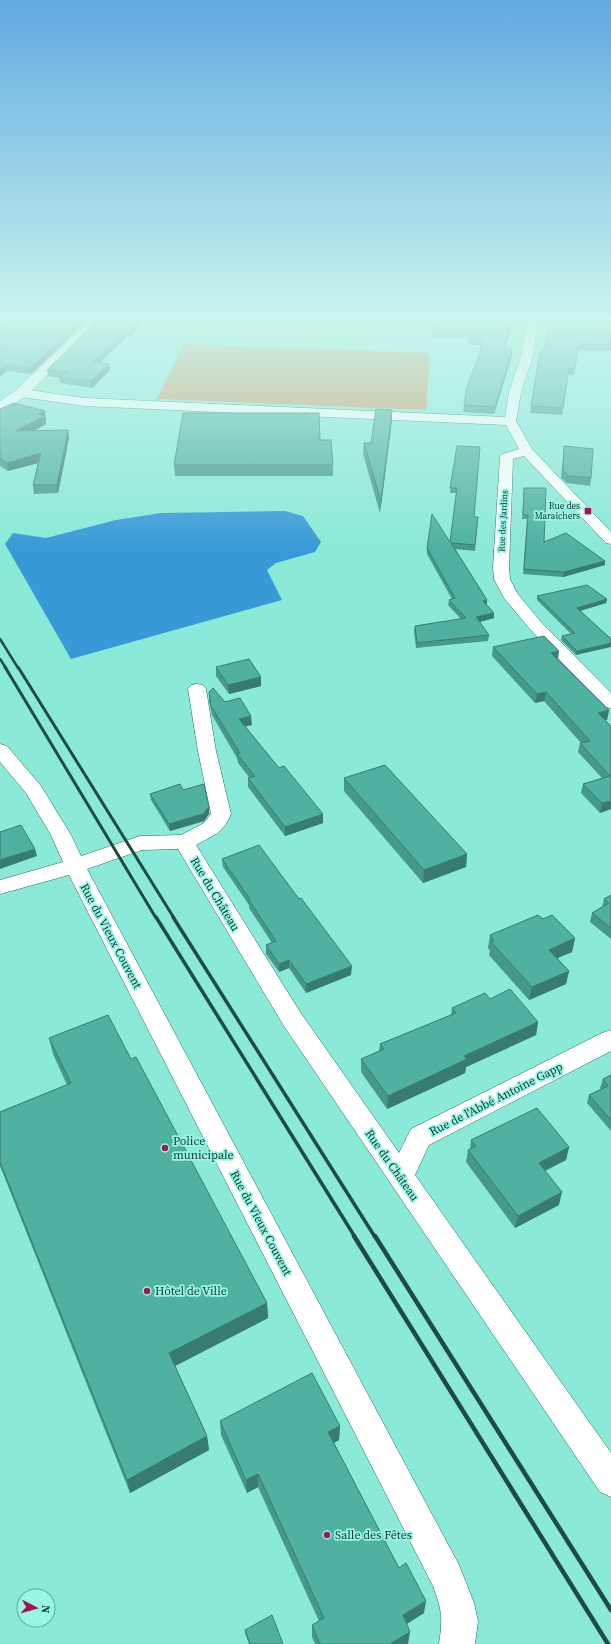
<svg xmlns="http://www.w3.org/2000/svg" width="611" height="1644" font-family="'Source Serif 4',serif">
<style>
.green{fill:#d0935f}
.water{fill:#3999d6}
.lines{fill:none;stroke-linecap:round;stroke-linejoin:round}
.street-casing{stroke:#236d62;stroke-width:1}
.secondary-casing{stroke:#236d62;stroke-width:1}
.street{fill:#fff;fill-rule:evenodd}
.secondary{fill:#fff;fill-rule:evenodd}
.rail-far3{stroke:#1d4c44;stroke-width:2.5}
.rail-far2{stroke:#1d4c44;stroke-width:3}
.rail-far1{stroke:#1d4c44;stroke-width:3.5}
.rail{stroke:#1d4c44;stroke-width:4.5}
.wall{fill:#45988a}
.shaded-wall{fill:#387c71}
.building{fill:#50b1a1;stroke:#387c71}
.poi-dot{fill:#a41456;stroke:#98f6e4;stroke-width:1.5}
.labels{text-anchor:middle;stroke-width:3.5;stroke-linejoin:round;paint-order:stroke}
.far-poi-label{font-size:9px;fill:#103932;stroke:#98f6e4;text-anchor:end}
.far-street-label{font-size:9px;fill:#103932;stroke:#98f6e4}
.near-street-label{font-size:12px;fill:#103932;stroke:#98f6e4}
.near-poi-label{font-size:12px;fill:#103932;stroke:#98f6e4;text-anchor:start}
</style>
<rect width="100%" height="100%" fill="#8be9d7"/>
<!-- green -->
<path class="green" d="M184,344L430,353L426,410L157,399Z"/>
<!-- water -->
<path class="water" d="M285,511L303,516L321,542L315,552L276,563L267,570L282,600L71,659L5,544L13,533L46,538L116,520L161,513Z"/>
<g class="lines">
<!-- street casing -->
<g class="street-casing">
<g id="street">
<path d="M528,319H538L533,356L521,392L516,421L532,449L611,532V544L606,543L524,456L513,459L509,567L510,579L517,593L541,622L611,693V708L605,707L529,628L504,598L494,579L493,567L500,457L502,454L519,449L506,425L85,406L21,397L17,396L15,393L17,390L21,389L85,398L505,417L509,392L521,356Z"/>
<path d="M197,684L203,685L206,689L216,751L231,814L226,824L218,833L196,845L300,1012L399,1153L411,1129L602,1033L611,1030V1051L429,1145L415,1175L611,1453V1497L600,1492L284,1026L178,849L142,850L87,869L459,1565L474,1603L478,1621L475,1644H439C443,1618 442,1610 433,1586L69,875L0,894V880L63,862L51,835L26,793L0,762V744L7,746L41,786L71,835L81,856L140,836L181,835L204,823L211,814L198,751L188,689L191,685Z"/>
</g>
</g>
<!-- secondary casing -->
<g class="secondary-casing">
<path id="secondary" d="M91,319H104L26,396L5,410L0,411V401L16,390Z"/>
</g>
<!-- street -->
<use href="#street" class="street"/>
<!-- secondary -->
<use href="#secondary" class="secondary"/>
<!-- rail-far3 -->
<g class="rail-far3">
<path d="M0,639L18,668"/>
<path d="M0,659L6,668"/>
</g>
<!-- rail-far2 -->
<g class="rail-far2">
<path d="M5,667L156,918"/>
<path d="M18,667L174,918"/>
</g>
<!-- rail-far1 -->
<g class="rail-far1">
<path d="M156,917L355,1237"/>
<path d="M173,917L375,1237"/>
</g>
<!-- rail -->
<g class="rail">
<path d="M354,1236L608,1644"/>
<path d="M375,1236L611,1610"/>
</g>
</g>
<!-- wall -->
<g class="wall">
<path d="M11,319H89L31,374L7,371L0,377Z"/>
<path d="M146,319L131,336H127L100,363L109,364L110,370L92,388L60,383L59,378L48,376L47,370Z"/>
<path d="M161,319H209L184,327Z"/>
<path d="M431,319H514L505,349L512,350V356L494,414L463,412L464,405L479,354L480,345H468L469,338L432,337Z"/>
<path d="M611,335V351L578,350L574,375L568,374L562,415L530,413L531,406L543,352Z"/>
<path d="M0,409L46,419V424L34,431L68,430L69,438L58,493L34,494L33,485L38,463L8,471L0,466Z"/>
<path d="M392,421L380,513L363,454L364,443H371Z"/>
<path d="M320,440L333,465V476H175L174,465Z"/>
<path d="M457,446L474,517H478L475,551L455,549L487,600V605L494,613V618L479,622L489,635L488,641L416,648L414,631L415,626L461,619L448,605L449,600L452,599L427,554V548L450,542L456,493H450Z"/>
<path d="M564,446L591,478L590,486L567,483L561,478Z"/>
<path d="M524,492L544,542L605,565L563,577L523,574L527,519H522Z"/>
<path d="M537,596L607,599L606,603L580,611L611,639L576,655L561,640L562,636L571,634L537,600Z"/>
<path d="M493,647L559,651L558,659L609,710L607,720H605L611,726V809L600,813L581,793L583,784L602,778L578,752L580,743H581L544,701L535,703L492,656Z"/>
<path d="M216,667L261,677V686L229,694L216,676Z"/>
<path d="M209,692L225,702L252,725L245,726L323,823L285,836L248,787V778L249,777L238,763L237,758L212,715L209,700Z"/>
<path d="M344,778L467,854L466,867L423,883L344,791Z"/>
<path d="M183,790L209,807V814L204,821L170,831L151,800L150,794Z"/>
<path d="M222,859L299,899L351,975L306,993L289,968L279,972L266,954V945L272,943L249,908V905L223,867Z"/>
<path d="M611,895V939L590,922L592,913L602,907L604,899Z"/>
<path d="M543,919L575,938L572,952L557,958L569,971L566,984L529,1000L489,955L490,951L488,948L490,935Z"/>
<path d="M490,999L538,1022L536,1035L466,1067L465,1073L387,1109L361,1072V1059L379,1051L380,1044L451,1015L452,1008Z"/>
<path d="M49,1038L131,1059L267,1303L268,1318L175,1366L207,1436L209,1450L130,1493L0,1166V1112L67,1085L53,1054Z"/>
<path d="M611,1075V1131L587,1103L589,1095L601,1089L600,1088L603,1079Z"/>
<path d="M471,1140L569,1147L566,1160L545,1171L559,1205L515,1228L466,1162L468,1150L470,1149Z"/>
<path d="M220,1421L340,1426L339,1440L334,1443L399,1568L424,1613L407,1624L408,1644H315L312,1637V1625L319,1621L258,1487L247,1493L221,1435Z"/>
<path d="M245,1630L283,1644H249L245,1633Z"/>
</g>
<!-- shaded-wall -->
<g class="shaded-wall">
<path d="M82,319H89L31,374L30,368Z"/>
<path d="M140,319H146L131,336L130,330Z"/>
<path d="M191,319H209L184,327V321Z"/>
<path d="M513,319H514L505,349V342Z"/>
<path d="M126,330L127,336L94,369L93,362Z"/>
<path d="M512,350V356L494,414L495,407Z"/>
<path d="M109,364L110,370L92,388L91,381Z"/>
<path d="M6,365L7,371L0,377V370Z"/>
<path d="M392,410V421L380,513L381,501Z"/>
<path d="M45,411L46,424L18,440L16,431L38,414Z"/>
<path d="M68,430L69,438L58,493L57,485Z"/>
<path d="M41,453L42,462L8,471L7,463Z"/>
<path d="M605,561V565L563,577L564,572Z"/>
<path d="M607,599L606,603L576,612L577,608Z"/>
<path d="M487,600V605L483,601Z"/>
<path d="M494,613V618L476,623V617Z"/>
<path d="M611,643V647L576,655L577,651Z"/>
<path d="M559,651L557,660L551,653Z"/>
<path d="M261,677V686L229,694L228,685Z"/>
<path d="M546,692L544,701L535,703L537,694Z"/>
<path d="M609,710L607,720L596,722L598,713Z"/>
<path d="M251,716L252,725L239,728V719Z"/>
<path d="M611,801V809L600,813L602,803Z"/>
<path d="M209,807V814L204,821L170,831L169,824Z"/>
<path d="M323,814V823L285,836V827Z"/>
<path d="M35,849L37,856L0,869V860Z"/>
<path d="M467,854L466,867L423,883L424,870Z"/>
<path d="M575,938L572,952L546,963L549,950Z"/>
<path d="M289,960V968L279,972V964Z"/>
<path d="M352,966L351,975L306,993V984Z"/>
<path d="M569,971L566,984L529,1000L532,987Z"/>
<path d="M538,1022L536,1035L466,1067L465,1073L387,1109L388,1096L464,1056Z"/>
<path d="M569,1147L566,1160L536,1175L539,1163Z"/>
<path d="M562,1192L559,1205L515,1228L518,1216Z"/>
<path d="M267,1303L268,1318L171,1368L169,1353Z"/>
<path d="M340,1426L339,1440L328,1446V1432Z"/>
<path d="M207,1436L209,1450L130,1493L127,1480Z"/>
<path d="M258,1474V1487L247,1493L246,1480Z"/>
<path d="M426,1601L424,1613L401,1627L403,1615Z"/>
<path d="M410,1632L408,1644H390Z"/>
</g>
<!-- building -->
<g class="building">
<path d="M11,319H82L30,368L6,365L0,370V325Z"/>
<path d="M99,319H140L130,330H126L93,362L109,364L91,381L59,377L67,372L47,370Z"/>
<path d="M178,319H191L184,321Z"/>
<path d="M432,319H513L505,342V349L512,350L495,407L464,405L467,387L482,348H480L483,339H469L471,331L433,330Z"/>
<path d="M551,319H606L609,326L611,335V345L579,344L575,368H569L563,408L531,406L540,352H543Z"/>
<path d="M14,403L45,411L38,414L45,416L16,431L68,430L57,485H33L41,453L7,463L0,459V409Z"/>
<path d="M376,409L392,410L381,501L364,443H371Z"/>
<path d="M183,413H319L320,440H331L333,465H174Z"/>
<path d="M457,446L480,447L474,517H478L475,545L451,543L487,600L483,601L494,613L476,617L489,635L417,643L415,626L466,618L449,600L455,598L427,548L432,514L450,542L457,488H450Z"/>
<path d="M564,446L593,449L591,478L568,476L563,470Z"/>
<path d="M524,488H546L544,542L566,533L605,561L564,572L524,569L528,515H523Z"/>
<path d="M587,585L607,599L577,608L611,639V643L577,651L562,636L575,633L537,596Z"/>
<path d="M544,636L559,651L551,653L609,710L598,713L611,726V801L602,803L583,784L610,776L580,743L590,741L546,692L537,694L493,647Z"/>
<path d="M249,659L261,677L228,685L216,667Z"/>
<path d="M213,688L225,702L240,698L251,716L239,719L279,768L284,766L323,814L285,827L248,778L255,776L237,754L240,753L211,706L209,692Z"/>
<path d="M385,765L467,854L424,870L344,778Z"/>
<path d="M180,784L183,790L204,784L209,807L203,814L169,824L150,794Z"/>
<path d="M21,825L35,849L0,860V832Z"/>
<path d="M259,845L299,899L301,898L352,966L306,984L289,960L279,964L266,945L276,941L249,900L250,899L222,859Z"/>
<path d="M611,895V928L592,913L609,903L604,899Z"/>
<path d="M538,915L543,919L552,915L575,938L549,950L569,971L532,987L491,942L494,941L490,935Z"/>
<path d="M510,989L538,1022L464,1056L467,1059L388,1096L361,1059L384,1049L380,1044L456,1013L452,1008L485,993L490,999Z"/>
<path d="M108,1015L131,1059L136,1057L267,1303L169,1353L207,1436L127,1480L0,1162V1112L71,1083L49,1038Z"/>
<path d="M611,1075V1120L589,1095L608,1086L603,1079Z"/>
<path d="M537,1108L569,1147L539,1163L562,1192L518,1216L468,1150L476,1146L471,1140Z"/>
<path d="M312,1373L340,1426L328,1432L399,1568L406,1563L426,1601L403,1615L410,1632L390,1644H320L312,1625L324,1618L258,1474L246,1480L220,1421Z"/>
<path d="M272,1615L283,1644H250L245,1630Z"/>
</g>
<!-- sky -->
<linearGradient id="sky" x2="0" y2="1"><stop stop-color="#62a9e1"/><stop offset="0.58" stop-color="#cbf5ed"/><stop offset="1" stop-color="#cbf5ed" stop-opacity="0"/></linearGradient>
<rect width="611" height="549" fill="url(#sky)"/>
<!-- markers -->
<g class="poi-dot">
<rect x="584" y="507" width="8" height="8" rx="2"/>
<circle cx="165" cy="1148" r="4"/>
<circle cx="147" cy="1291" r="4"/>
<circle cx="327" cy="1535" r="4"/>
</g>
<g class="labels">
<!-- far-poi labels -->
<g class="far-poi-label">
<text x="580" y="509">Rue des<tspan x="580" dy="10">Maraichers</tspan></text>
</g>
<!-- far-street labels -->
<g class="far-street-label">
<text transform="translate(503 521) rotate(-87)" y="3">Rue des Jardins</text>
</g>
<!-- near-street labels -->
<g class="near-street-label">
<text transform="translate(215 894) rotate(59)" y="4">Rue du Château</text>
<text transform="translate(111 936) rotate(62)" y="4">Rue du Vieux Couvent</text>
<text transform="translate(496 1099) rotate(-27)" y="4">Rue de l'Abbé Antoine Gapp</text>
<text transform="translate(392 1165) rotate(55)" y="4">Rue du Château</text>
<text transform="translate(261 1223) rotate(62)" y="4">Rue du Vieux Couvent</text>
</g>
<!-- near-poi labels -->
<g class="near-poi-label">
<text x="173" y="1145">Police<tspan x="173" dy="14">municipale</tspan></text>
<text x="155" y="1295">Hôtel de Ville</text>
<text x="335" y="1539">Salle des Fêtes</text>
</g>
</g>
<!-- north arrow -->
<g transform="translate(36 1608) rotate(96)"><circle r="19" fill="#98f6e4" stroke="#62aa9d"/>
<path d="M0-3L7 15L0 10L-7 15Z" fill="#a41456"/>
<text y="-6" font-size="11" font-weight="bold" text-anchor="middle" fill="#103932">N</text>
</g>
</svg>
